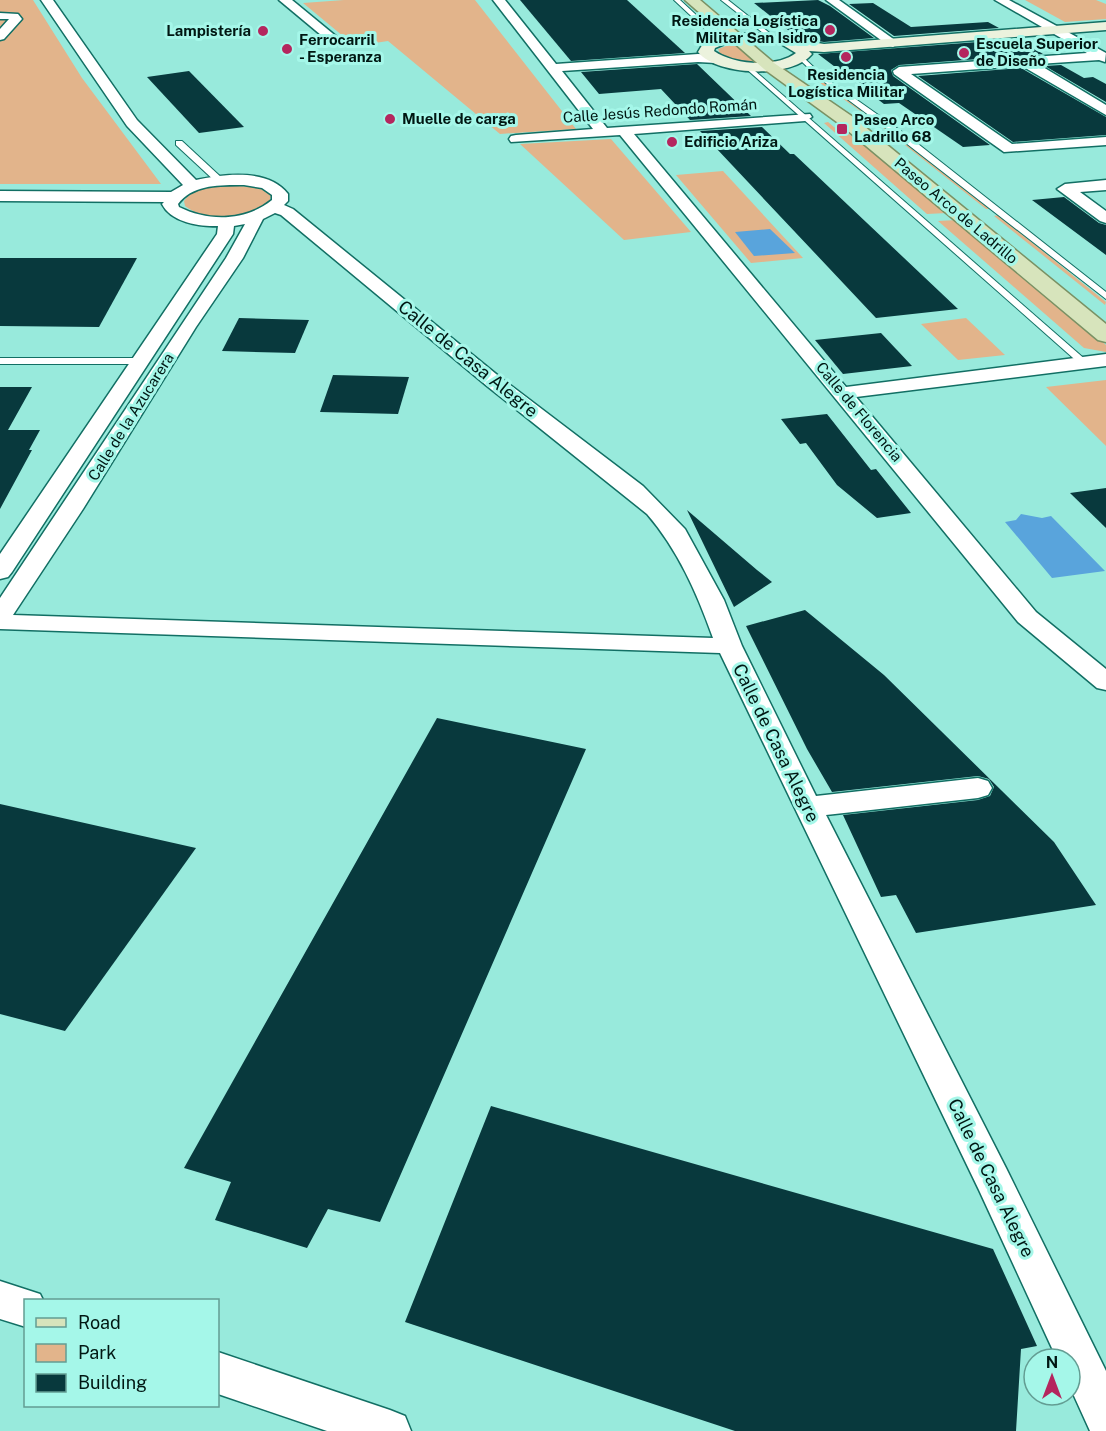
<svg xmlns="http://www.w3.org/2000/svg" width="1106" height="1431" font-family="'Public Sans',sans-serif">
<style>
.green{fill:#e2b48b}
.water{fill:#59a4dc}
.building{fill:#08393d}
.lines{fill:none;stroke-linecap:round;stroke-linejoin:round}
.lane-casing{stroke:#126f64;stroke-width:2}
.street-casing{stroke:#126f64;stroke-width:3}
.secondary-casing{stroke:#126f64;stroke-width:3}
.primary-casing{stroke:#7a9164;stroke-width:3}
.lane{fill:#fff;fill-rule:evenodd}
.street{fill:#fff;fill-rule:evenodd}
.secondary{fill:#ebf2dd;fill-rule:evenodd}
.primary{fill:#d7e4bc;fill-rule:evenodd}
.poi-dot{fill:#b4265e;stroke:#a5f7e9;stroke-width:2}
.labels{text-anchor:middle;stroke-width:6;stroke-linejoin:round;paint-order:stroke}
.far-poi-label{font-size:15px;font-weight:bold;fill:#001713;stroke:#a5f7e9;text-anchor:start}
.far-street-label{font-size:15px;fill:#001713;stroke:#a5f7e9}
.street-label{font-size:18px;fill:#001713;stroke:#a5f7e9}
</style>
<rect width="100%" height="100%" fill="#98eadc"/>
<!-- green -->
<g class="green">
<path d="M0,0H33L82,78L161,184H0Z"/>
<path d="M344,0H475L576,129L500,134L388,41L355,46L303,3Z"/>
<path d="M1025,0H1096L1106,4V19L1065,22Z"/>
<path d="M734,43L757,62L730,60L720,54L718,49Z"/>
<path d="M810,76H814L878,119L990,209H986L872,119Z"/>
<path d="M828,122L840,132H846L888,162L947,213L927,214L824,123Z"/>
<path d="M611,139L691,232L624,240L520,144Z"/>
<path d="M723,171L803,258L751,263L676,175Z"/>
<path d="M219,185L258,187L271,195L270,200C251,219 206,223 185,206L184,201C192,189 206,187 219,185Z"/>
<path d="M998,215L1106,302L1105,305L994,216Z"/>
<path d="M957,220L1106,345V352L1084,348L938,221Z"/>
<path d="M966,318L1005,355L958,360L921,324Z"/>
<path d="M1106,380V446L1046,387Z"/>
</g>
<!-- water -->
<g class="water">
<path d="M770,229L795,253L754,256L735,232Z"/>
<path d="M1021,514L1042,518L1051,516L1105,571L1052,578L1005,522L1016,520Z"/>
</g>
<!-- building -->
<g class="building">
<path d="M520,0H627L685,53L571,61Z"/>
<path d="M818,0L830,6L874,38L824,42L798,38L754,3Z"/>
<path d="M873,3L911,27L988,22L999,28L894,36L849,4Z"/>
<path d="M1018,39L1043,54L899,65L891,70L893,76L990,145L963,147L899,103L884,104L818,54Z"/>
<path d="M697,64L751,116L690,120L661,89L599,94L581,72Z"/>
<path d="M1061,65L1084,78L1093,77L1106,84V102L1045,66Z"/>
<path d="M1021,68L1106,117V135L1013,142L918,76Z"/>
<path d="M189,71L244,127L199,133L147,77Z"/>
<path d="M762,127L790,154H794L958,309L876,318L700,131Z"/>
<path d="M1064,197L1099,223L1106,225V255L1032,200Z"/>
<path d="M0,258H137L99,327L0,326Z"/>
<path d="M239,318L309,320L295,353L222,351Z"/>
<path d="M881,333L912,366L843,374L815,340Z"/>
<path d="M333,375L409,377L398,414L320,412Z"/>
<path d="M0,387H32L8,430H40L29,450H32L0,509Z"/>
<path d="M827,414L871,470L876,469L911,513L877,518L837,485L806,443L800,444L781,419Z"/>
<path d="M1106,488V528L1070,493Z"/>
<path d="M687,510L757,570L772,582L734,607Z"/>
<path d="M805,610L884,675L1054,842L1096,905L916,933L896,895L881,897L843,815L978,800L990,796L994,787L989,779L978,776L832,792L807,749L746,626Z"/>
<path d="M437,718L586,749L380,1222L328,1209L307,1248L215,1220L231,1182L184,1168Z"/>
<path d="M0,804L196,848L65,1031L0,1014Z"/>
<path d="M491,1106L993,1249L1037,1346L1021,1349L1016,1431H735L405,1322Z"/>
</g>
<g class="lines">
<!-- lane casing -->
<g class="lane-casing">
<g id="lane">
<path d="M674,0H680L708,26L717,43H713L704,28Z"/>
<path d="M721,0H728L776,38V40H772Z"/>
<path d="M799,57H803L823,76L908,136L1106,292V299L902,140L819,78L799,59Z"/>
<path d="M743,64H747L1087,361V365H1081L743,66Z"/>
<path d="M176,141H182L223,179V183H217L176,145Z"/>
<path d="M0,358H140L145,361L140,364H0Z"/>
</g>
</g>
<!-- street casing -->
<g class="street-casing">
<g id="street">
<path d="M41,0H53L137,120L196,180C224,174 268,168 288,194V201L284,205L293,209L501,378L643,486L685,529L724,600L742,646L816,796L978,778L988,781L992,788L988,795L978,798L826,815L1006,1168L1106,1371V1431H1090L1070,1387V1359H1057L979,1190L720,653L0,629V598L226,258L245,224L234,226L233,234L12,572L8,577L0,579V554L217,234L218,226C199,227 171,222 162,204L164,202L0,201V191L171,192L183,185L127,126ZM244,185L262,188L272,195V200C246,221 209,222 179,207L178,204C193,184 221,185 244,185ZM275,213L281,215L487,386L647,514C678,550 697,593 713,638L13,615L83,509L196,327L243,258L263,219Z"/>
<path d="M279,0H292L343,42L341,45H333Z"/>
<path d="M493,0H505L556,64L698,54L716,55L722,59L716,63L698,62L562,71L607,128L810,114L812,117L805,121L634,134L846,387L1106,354V366L856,397L1036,612L1106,669V690L1097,688L1018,622L620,135L511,142L509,139L511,136L516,135L593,129Z"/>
<path d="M826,0H839L899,43L893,47L889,46Z"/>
<path d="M995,0H1009L1106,53L1105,62L1099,60L1038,64L1106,105V115L1022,66L911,74L1012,144L1106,137V145L1004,152L894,74L893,71L899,67L1087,53Z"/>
<path d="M0,13L18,14L22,19L4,39L0,40V29L9,19H0Z"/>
<path d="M1106,180V190L1080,192L1106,211V223L1100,221L1057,189L1065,184Z"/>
<path d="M0,1281L40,1294L43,1300H26V1327L0,1319Z"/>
<path d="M218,1352L390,1410L405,1416L411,1431H327L218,1394Z"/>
</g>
</g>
<!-- secondary casing -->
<g class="secondary-casing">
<path id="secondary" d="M1106,22V30L824,52L809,51L812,54C792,79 717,76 698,52L704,42L725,35L754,33L824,44ZM754,41L781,44L796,53C776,68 734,65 714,51L715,48L727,43Z"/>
</g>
<!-- primary casing -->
<g class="primary-casing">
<path id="primary" d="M685,0H700L774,63L853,117L1106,324V342L1098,340L841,125L764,69Z"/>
</g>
<!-- lane -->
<use href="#lane" class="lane"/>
<!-- street -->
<use href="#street" class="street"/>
<!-- secondary -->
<use href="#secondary" class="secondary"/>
<!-- primary -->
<use href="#primary" class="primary"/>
</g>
<!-- markers -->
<g class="poi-dot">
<circle cx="830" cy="30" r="6"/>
<circle cx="263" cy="31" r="6"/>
<circle cx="287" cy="49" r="6"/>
<circle cx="964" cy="53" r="6"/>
<circle cx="846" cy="57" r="6"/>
<circle cx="390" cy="119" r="6"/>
<rect x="836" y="123" width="12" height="12" rx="3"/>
<circle cx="672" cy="142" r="6"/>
</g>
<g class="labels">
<!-- far-poi labels -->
<g class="far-poi-label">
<text x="818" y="26" text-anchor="end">Residencia Logística<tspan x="818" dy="17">Militar San Isidro</tspan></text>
<text x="251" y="36" text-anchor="end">Lampistería</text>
<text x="299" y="45">Ferrocarril<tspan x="299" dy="17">- Esperanza</tspan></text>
<text x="976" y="49">Escuela Superior<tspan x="976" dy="17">de Diseño</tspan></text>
<text x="846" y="80" text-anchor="middle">Residencia<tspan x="846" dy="17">Logística Militar</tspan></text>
<text x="402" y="124">Muelle de carga</text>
<text x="854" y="125">Paseo Arco<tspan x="854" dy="17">Ladrillo 68</tspan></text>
<text x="684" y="147">Edificio Ariza</text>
</g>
<!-- far-street labels -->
<g class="far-street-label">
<text transform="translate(660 111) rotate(-4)" y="5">Calle Jesús Redondo Román</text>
<text transform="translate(956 211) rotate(40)" y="5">Paseo Arco de Ladrillo</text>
<text transform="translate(859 412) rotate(50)" y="5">Calle de Florencia</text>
<text transform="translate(131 417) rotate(-58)" y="5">Calle de la Azucarera</text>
</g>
<!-- street labels -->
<g class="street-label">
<text transform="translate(468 359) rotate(39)" y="6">Calle de Casa Alegre</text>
<text transform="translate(776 743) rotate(64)" y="6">Calle de Casa Alegre</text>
<text transform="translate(991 1178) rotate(64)" y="6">Calle de Casa Alegre</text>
</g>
</g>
<!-- legend -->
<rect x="24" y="1299" width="195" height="108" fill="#a5f7e9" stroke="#639d93" stroke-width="1.5"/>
<rect x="36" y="1318" width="30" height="9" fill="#d7e4bc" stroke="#639d93" stroke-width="1.5"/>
<text x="78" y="1329" font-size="18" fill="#001713">Road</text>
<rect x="36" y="1344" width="30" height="18" fill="#e2b48b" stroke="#639d93" stroke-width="1.5"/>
<text x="78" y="1359" font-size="18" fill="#001713">Park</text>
<rect x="36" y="1374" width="30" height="18" fill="#08393d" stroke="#639d93" stroke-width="1.5"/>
<text x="78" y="1389" font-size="18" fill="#001713">Building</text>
<!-- north arrow -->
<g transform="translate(1052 1377)"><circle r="28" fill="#a5f7e9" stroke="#639d93" stroke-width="1.5"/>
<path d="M0-4.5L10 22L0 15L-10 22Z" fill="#b4265e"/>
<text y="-9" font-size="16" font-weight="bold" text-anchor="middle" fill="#001713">N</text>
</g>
</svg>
